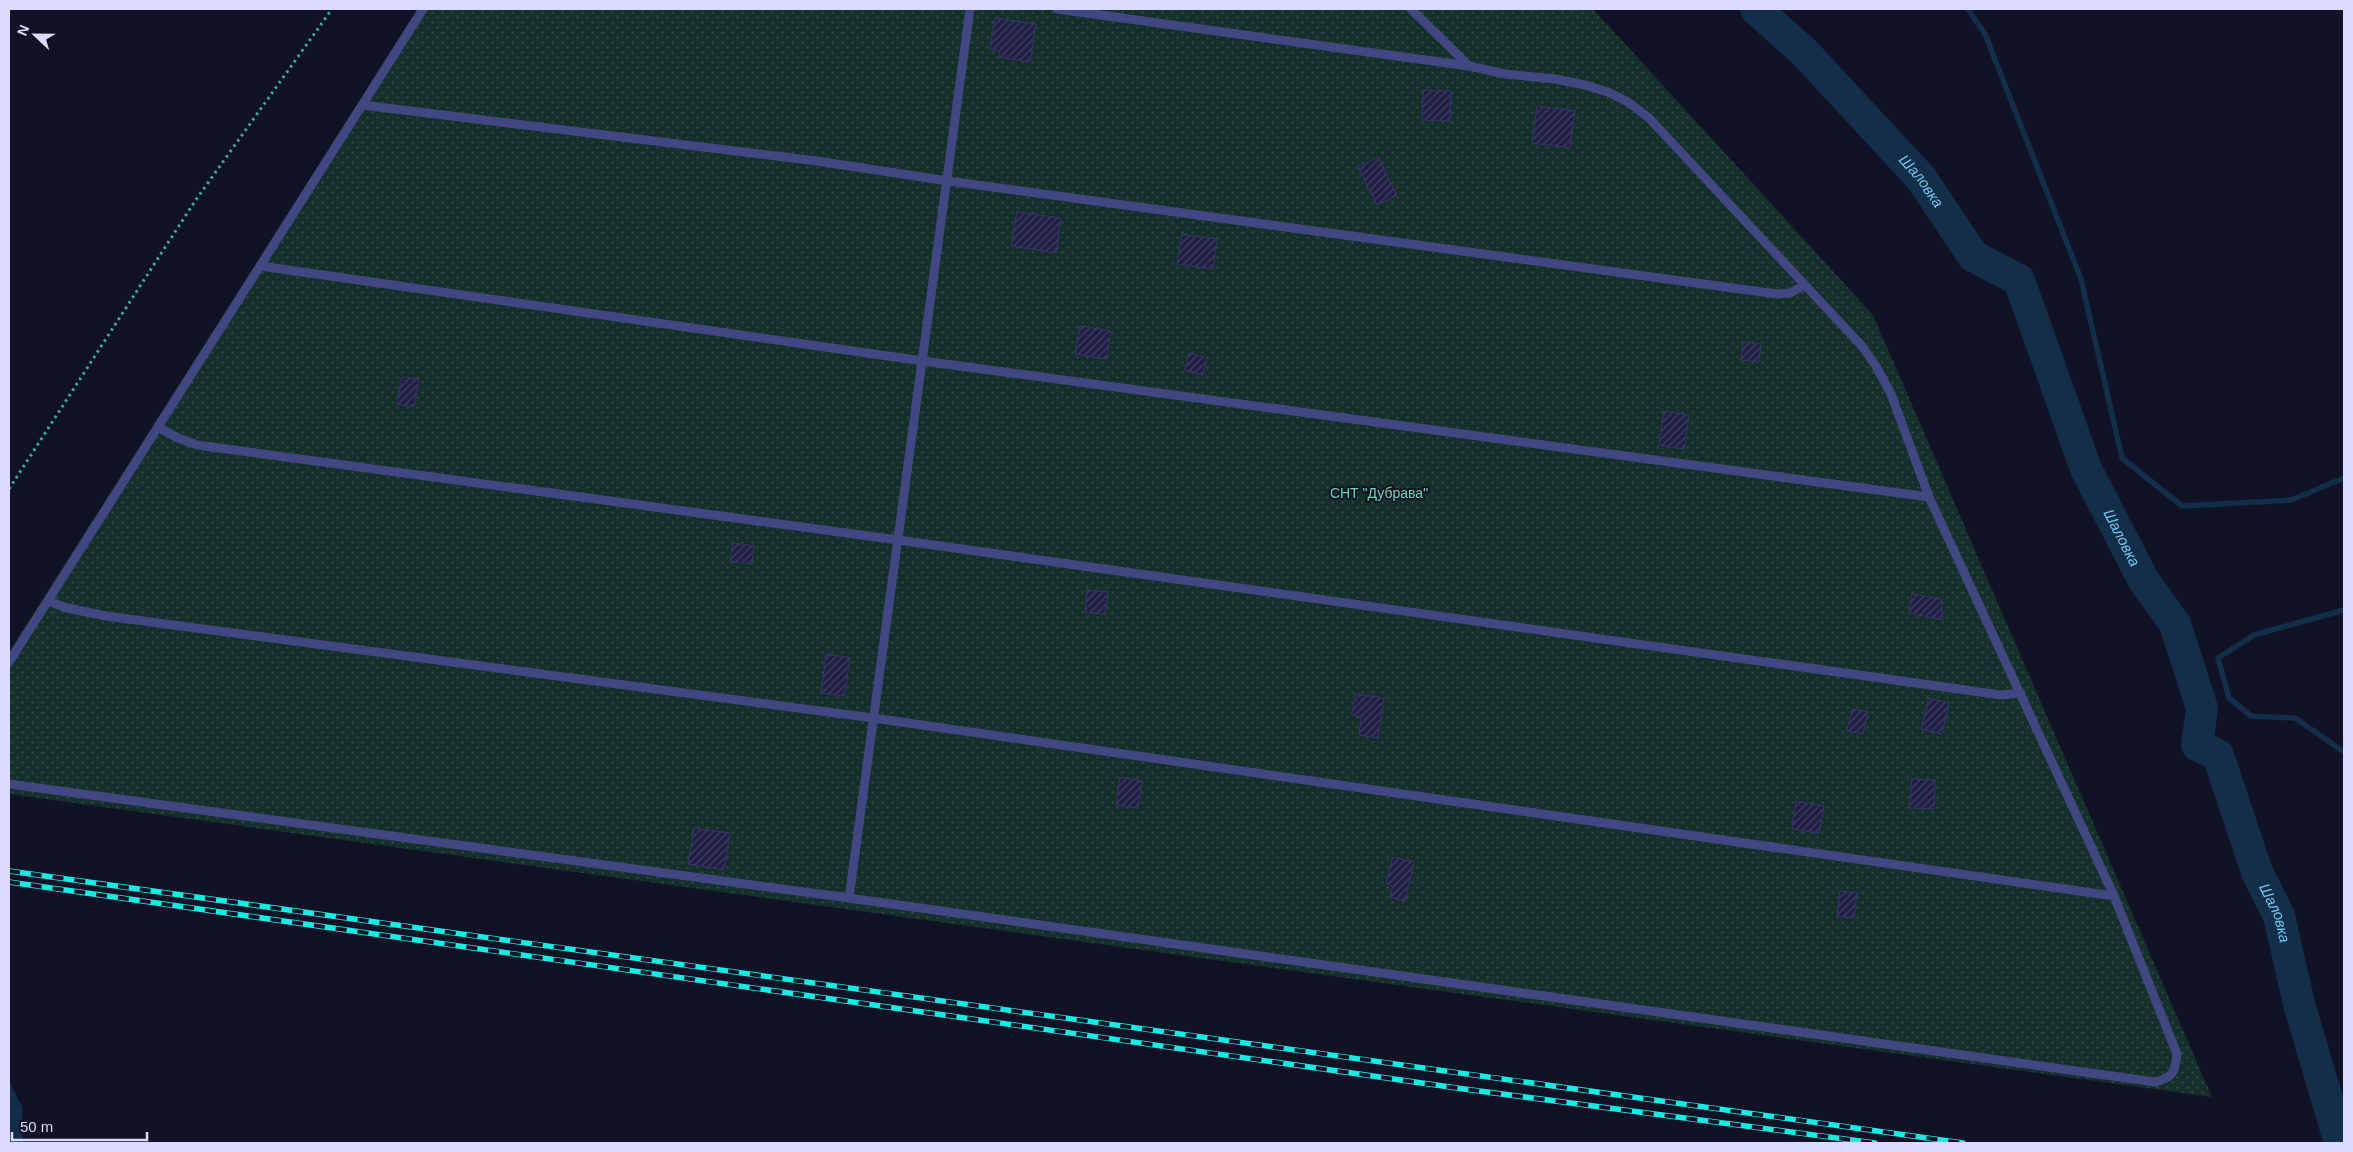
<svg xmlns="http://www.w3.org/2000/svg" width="2353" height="1152" font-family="Helvetica,sans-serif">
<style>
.garden{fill:url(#garden-dots)}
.water{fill:#132e48}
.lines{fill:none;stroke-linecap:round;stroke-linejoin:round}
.stream{stroke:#132e48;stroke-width:5.5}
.river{stroke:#132e48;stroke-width:32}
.building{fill:url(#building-hatch);stroke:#37336f}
.path{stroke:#3aaf98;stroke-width:3;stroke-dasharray:2.5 4;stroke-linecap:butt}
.service{stroke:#414781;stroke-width:9}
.rail-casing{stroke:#16ebe4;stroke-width:5.5}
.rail{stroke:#121226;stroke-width:4;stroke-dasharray:11;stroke-linecap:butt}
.labels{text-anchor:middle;stroke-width:4;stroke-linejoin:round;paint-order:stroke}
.park-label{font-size:14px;fill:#6bd6ad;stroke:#121226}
.water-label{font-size:15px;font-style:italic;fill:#70c8f3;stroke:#121226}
</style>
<defs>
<pattern id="garden-dots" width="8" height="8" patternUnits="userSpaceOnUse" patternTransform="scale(1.25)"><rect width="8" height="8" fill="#152f2b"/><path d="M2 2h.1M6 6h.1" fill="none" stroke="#364d4b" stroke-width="1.8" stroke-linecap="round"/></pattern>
<pattern id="building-hatch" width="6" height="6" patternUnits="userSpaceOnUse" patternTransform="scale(1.25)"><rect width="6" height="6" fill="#221f45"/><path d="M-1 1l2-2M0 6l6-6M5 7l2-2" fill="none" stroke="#423f61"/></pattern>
</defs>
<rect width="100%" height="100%" fill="#121226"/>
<!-- garden -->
<path class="garden" d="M418,9H1593L1873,315L2212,1097L9,794V652Z"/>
<!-- water -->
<path class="water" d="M9,1081L22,1107L23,1143H9Z"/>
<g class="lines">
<!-- stream -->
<g class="stream">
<path d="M1968,9L1985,34L2081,279L2122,458L2182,506L2291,500L2344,478"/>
<path d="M2344,610L2254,635L2218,658L2229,698L2251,716L2295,718L2344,752"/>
</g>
<!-- river -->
<path class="river" id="s1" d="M1756,9L1805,53L1921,178L1973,256L2019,280L2086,469L2144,581L2175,624L2202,708L2197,745L2218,755L2257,872L2279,916L2299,1004L2340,1143"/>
</g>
<!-- building -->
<g class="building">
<path d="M995,18L1036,24L1030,62L999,57L1000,51L990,49Z"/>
<path d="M1423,90L1451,91L1450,121L1422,120Z"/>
<path d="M1537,106L1575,111L1570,148L1532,143Z"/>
<path d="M1378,157L1397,195L1377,205L1358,167Z"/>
<path d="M1017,212L1061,218L1056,253L1011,246Z"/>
<path d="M1182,234L1217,239L1213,269L1177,264Z"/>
<path d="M1080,326L1111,331L1106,359L1075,354Z"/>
<path d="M1743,342L1761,344L1759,362L1741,360Z"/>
<path d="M1189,353L1207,358L1203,375L1185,370Z"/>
<path d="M402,377L419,379L414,407L397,404Z"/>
<path d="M1664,411L1689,415L1684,449L1659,445Z"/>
<path d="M733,543L754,546L752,564L730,561Z"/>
<path d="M1087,590L1108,592L1105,614L1085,612Z"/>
<path d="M1912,594L1941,599L1943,620L1909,613Z"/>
<path d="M826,654L850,658L844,696L821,693Z"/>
<path d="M1355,694L1384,698L1378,738L1359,735L1361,717L1352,715Z"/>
<path d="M1929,698L1949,703L1942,734L1921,729Z"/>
<path d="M1852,709L1868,712L1863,734L1847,731Z"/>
<path d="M1120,777L1142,781L1138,808L1116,805Z"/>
<path d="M1912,779L1935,780L1934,809L1909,808Z"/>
<path d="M1796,801L1824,806L1819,833L1792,829Z"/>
<path d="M694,828L730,833L724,870L688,864Z"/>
<path d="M1393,857L1414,862L1405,901L1390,897L1393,886L1386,884Z"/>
<path d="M1840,891L1857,893L1854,918L1837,916Z"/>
</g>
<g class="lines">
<!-- path -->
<path class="path" d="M9,489L195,201L332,9"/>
<!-- service -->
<g class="service">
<path d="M1411,9L1469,66"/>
<path d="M362,105L817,161L948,181L1777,294L1790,293L1805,285"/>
<path d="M260,266L923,361L1929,497"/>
<path d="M158,427L178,438L197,445L898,540L2001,695L2021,693"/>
<path d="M48,601L67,608L106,616L873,718L2114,896"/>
<path d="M9,662L423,9"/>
<path d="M9,784L849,898L2155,1082C2173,1077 2175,1073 2177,1054L2114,896L1929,497L1891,394L1876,366L1861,345L1649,118L1628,102L1608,92L1585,85L1555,79L1505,74L1469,66L1057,9"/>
<path d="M849,898L970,9"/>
</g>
<!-- rail casing -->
<g class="rail-casing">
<g id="rail">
<path d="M9,871L1963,1143"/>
<path d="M9,882L1464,1089L1875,1143"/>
</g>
</g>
<!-- rail -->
<use href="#rail" class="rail"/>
</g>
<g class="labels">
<!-- park labels -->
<g class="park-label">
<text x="1379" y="498">СНТ "Дубрава"</text>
</g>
<!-- water labels -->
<g class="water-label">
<text dy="5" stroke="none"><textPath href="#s1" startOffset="239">Шаловка</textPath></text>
<text dy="5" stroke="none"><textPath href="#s1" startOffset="660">Шаловка</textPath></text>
<text dy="5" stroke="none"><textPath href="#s1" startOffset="1079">Шаловка</textPath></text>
</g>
</g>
<!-- border -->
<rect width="2353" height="1152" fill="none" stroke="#d9dafc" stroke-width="20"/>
<!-- north arrow -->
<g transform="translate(35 35) rotate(292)" stroke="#121226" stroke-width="4" paint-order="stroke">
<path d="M0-4L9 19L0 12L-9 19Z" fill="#d9dafc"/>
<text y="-8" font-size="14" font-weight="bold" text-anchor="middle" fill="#d9dafc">N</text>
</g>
<!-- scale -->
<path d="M12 1132v8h135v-8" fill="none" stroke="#d9dafc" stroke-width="2.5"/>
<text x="20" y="1132" font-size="15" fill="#d9dafc" stroke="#121226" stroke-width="4" paint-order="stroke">50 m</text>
</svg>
